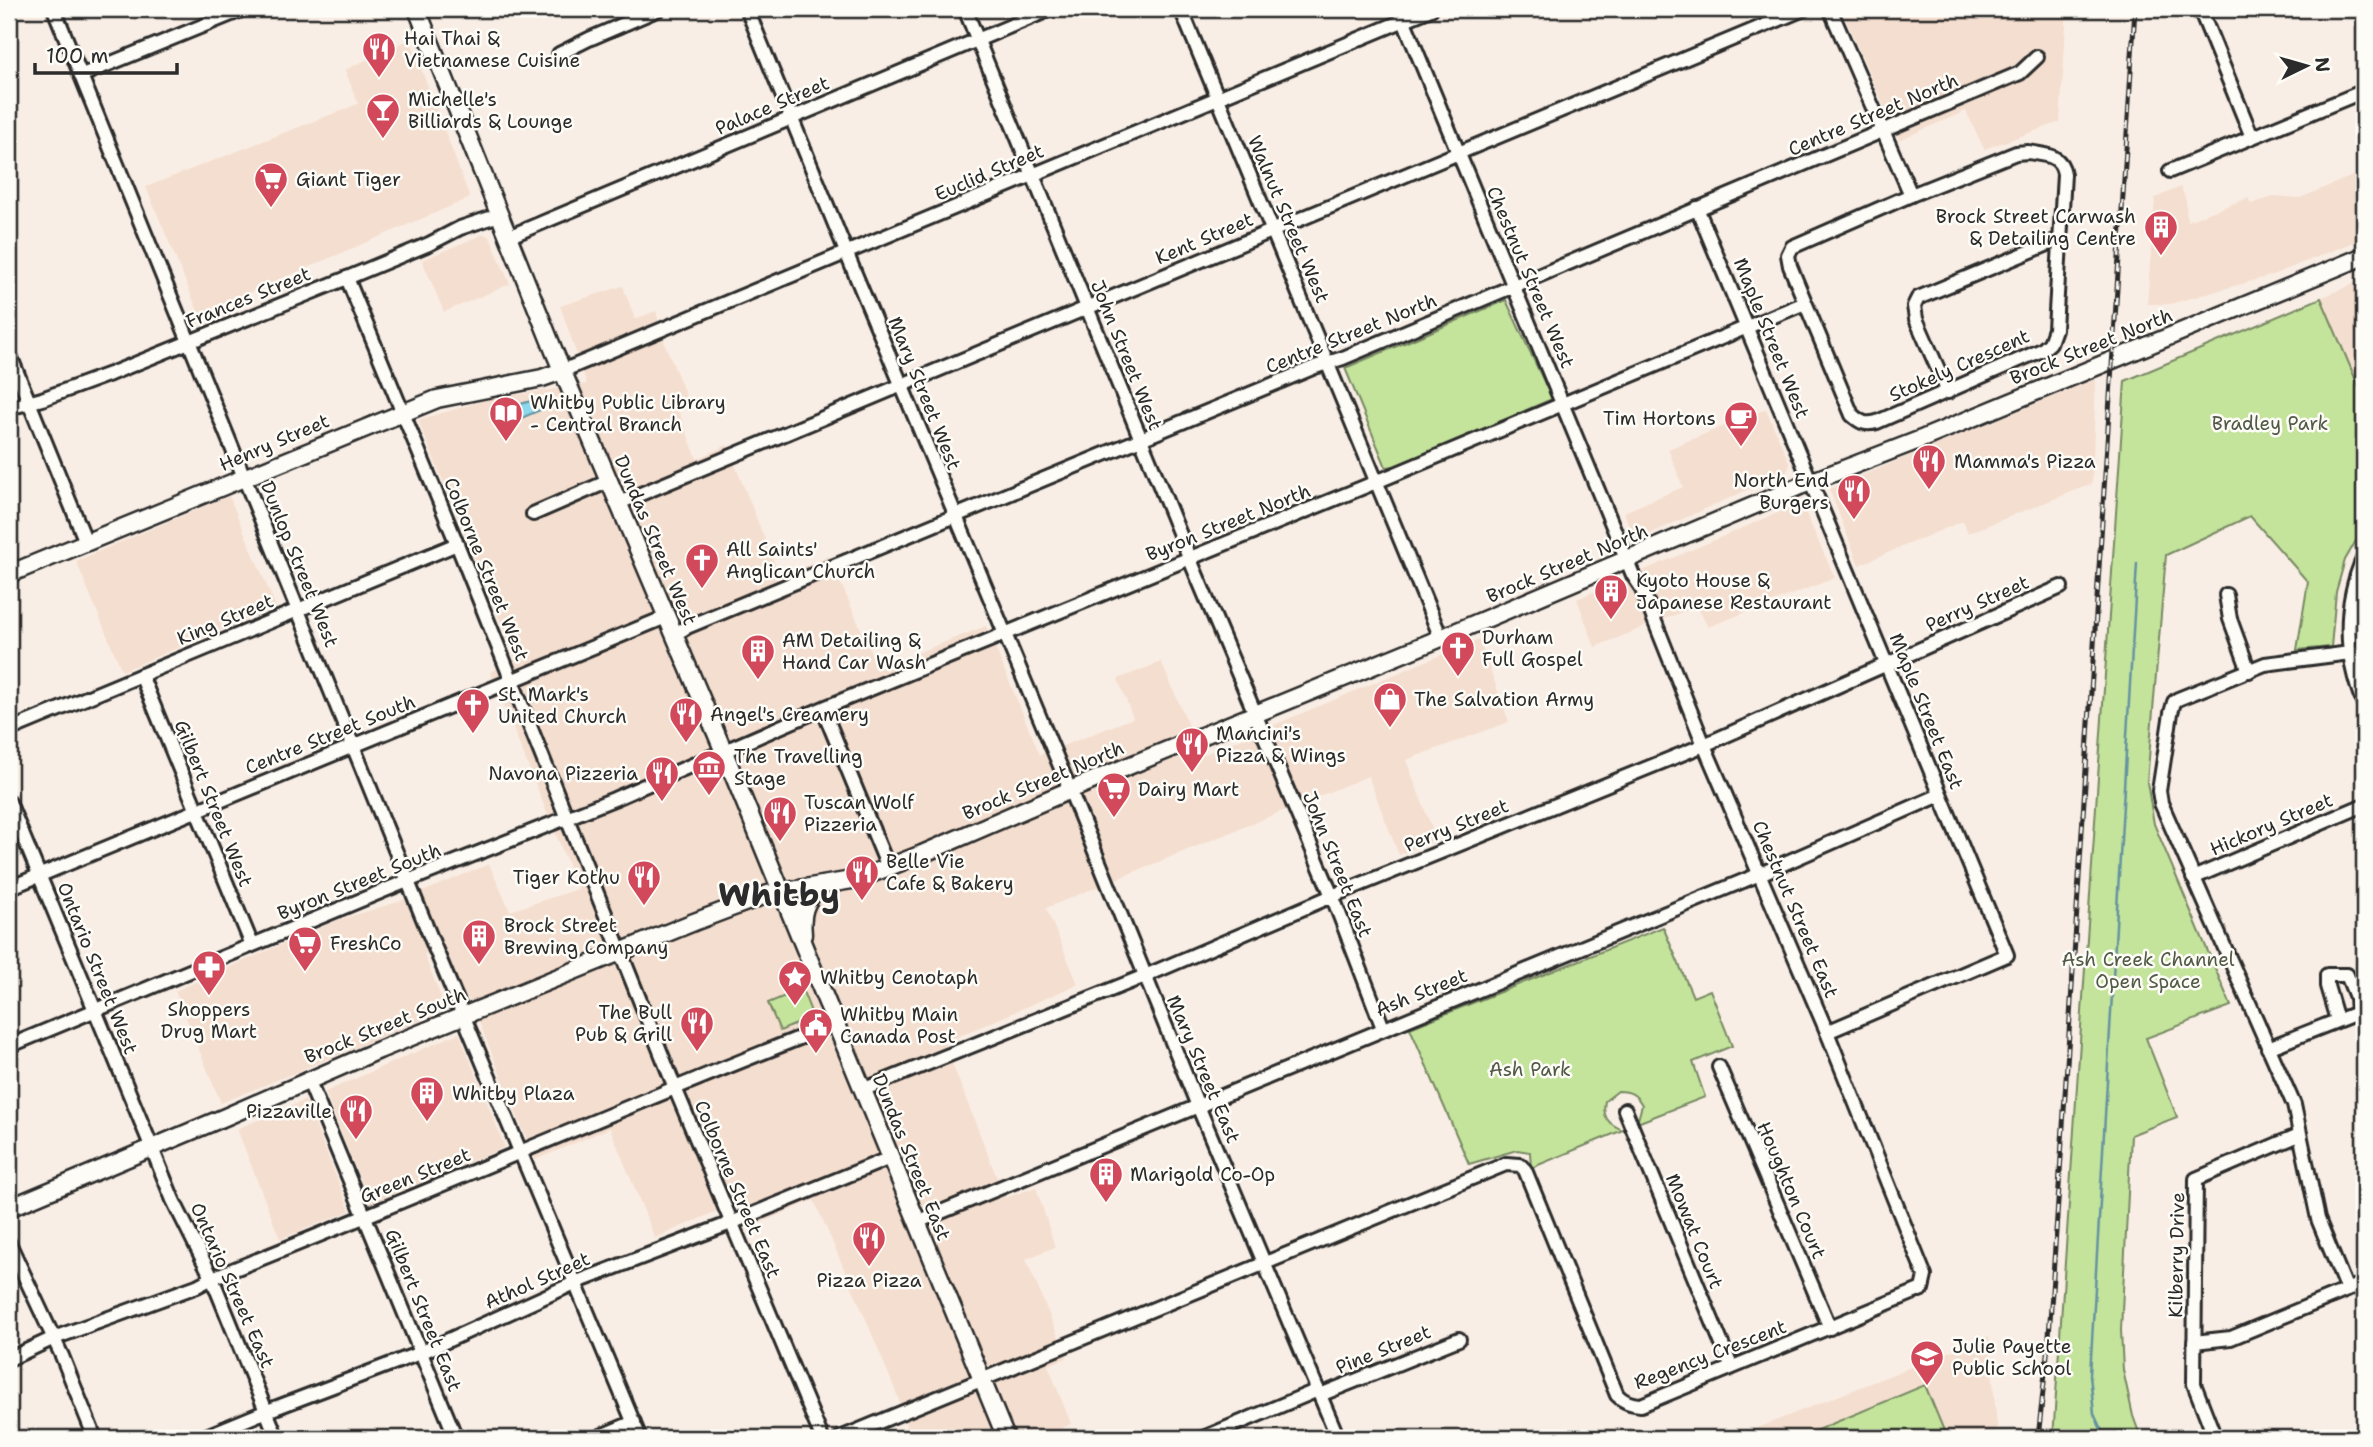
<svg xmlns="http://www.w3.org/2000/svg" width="2373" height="1447" font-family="'Shantell Sans',sans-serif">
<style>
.built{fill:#f4decf}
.green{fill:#c4e49c;stroke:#788864;stroke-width:2}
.water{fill:#8cd8ec;stroke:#65939f;stroke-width:2}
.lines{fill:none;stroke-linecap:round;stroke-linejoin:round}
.stream{stroke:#65939f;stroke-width:2.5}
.minor-casing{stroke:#2b2b2b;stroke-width:18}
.major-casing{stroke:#2b2b2b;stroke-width:21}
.minor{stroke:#fdfcf7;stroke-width:12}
.major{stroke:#fdfcf7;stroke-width:16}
.rail-casing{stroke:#2b2b2b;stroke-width:5}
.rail{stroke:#fdfcf7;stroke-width:2.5;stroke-dasharray:8;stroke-linecap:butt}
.labels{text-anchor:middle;stroke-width:5;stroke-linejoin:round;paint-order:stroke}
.poi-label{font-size:19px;fill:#2b2b2b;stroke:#fdfcf7;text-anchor:start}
.street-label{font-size:19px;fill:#2b2b2b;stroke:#fdfcf7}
.park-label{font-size:19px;fill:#515947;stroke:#fdfcf7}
.town-label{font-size:33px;font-weight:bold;fill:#2b2b2b;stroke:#fdfcf7}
</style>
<rect width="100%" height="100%" fill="#f9eee5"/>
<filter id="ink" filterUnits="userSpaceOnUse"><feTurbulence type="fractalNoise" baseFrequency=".0143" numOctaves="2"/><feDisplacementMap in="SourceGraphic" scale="14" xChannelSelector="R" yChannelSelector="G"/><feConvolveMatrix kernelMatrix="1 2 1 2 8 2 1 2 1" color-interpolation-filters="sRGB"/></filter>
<g filter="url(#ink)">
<!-- built -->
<g class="built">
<path d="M1841,9H2067L2060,122L1984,149L1966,111L1899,140Z"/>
<path d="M410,39L470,198L199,314L146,187L358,104L345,70Z"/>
<path d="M2364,171V238L2270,276L2170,304H2147L2155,198L2181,187L2186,200L2187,221L2248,198L2251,204L2276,196L2300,198Z"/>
<path d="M484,234L490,237L510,284L444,312L422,260Z"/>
<path d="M2364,279V399L2321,298Z"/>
<path d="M623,286L635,319L656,311L665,344L687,399L676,404L697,459L727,445L780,577L829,556L878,668L986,626L1040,755L1133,718L1118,679L1161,662L1189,726L1205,754L1479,639L1509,722L1406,760L1436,839L1399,855L1368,776L1046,908L1078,984L944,1043L1005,1198L1036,1187L1055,1247L1026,1259L1067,1358L1048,1365L1071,1424L1038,1438H880L907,1426L898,1397L862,1310L814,1200L748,1228L738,1202L655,1238L610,1128L535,1160L471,1002L464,996L444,948L424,954L446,1010L221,1103L175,991L338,920L401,901L489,864L510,911L578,889L490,672L516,659L418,420L490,399L587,384L560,306Z"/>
<path d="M2096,379L2092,484L1968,533L1963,521L1859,565L1829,489Z"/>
<path d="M1766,409L1790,464L1787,472L1634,541L1624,512L1683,487L1668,449Z"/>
<path d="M229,496L276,607L122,671L76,561Z"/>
<path d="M1801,503L1835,578L1708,627L1697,606L1595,647L1577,599Z"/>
<path d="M459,1033L505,1147L370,1204L325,1092Z"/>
<path d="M305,1100L350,1211L280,1239L237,1129Z"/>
<path d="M1989,1336L1998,1438H1732Z"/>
</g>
<!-- green -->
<g class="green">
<path d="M2321,298L2364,399V527L2345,560L2336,592L2331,647L2297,650L2308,582L2250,516L2166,555L2147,782L2154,824L2231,1006L2146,1038L2177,1117L2131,1135L2121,1330L2123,1370L2133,1416L2141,1438H2053L2125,381Z"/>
<path d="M1506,300L1552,399L1396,466L1386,467L1345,368Z"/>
<path d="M1663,927L1693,997L1710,990L1732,1046L1693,1062L1705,1097L1637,1123L1642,1105C1636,1094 1630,1091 1618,1091L1605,1101C1602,1117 1608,1124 1623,1130L1531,1168L1530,1152L1517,1150L1469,1164L1410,1028Z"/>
<path d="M802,989L813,1017L780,1031L768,1003Z"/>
<path d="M1925,1385L1947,1438H1798Z"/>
</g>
<!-- water -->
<path class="water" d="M541,398L545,408L498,428L495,421L510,416L507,408Z"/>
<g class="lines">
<!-- stream -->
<path class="stream" d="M2105,1438L2094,1414L2090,1375L2137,563"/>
<!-- minor casing -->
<g class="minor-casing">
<g id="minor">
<path d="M54,9L435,948L640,1438"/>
<path d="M747,9L851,264L1070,790L1198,1106L1338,1438"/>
<path d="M965,9L1194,569L1335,903L1383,1028"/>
<path d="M1181,9L1441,638"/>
<path d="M1830,9L1911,195"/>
<path d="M2202,9V14L2252,137"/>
<path d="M559,54L589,39L659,9"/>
<path d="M82,75L244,9"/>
<path d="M2028,152C2045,155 2061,154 2064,174L2055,329L2050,343L2042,350L1877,422C1866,425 1861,423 1852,415L1790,266L1788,255L1792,247L1911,195L2016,153Z"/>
<path d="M2170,171L2364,91"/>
<path d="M1697,208L2007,955L1827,1032"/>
<path d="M508,237L1051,9"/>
<path d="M347,278L457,544L675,1088L822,1438"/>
<path d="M9,353L86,542"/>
<path d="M562,371L1431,9"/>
<path d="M1948,392L1916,319L1914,306L1918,298L2060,239"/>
<path d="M9,408L42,399L110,374L347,278L429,244L460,228L499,215"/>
<path d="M619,503L1804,9"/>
<path d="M533,514L609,481"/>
<path d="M2364,557C2343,603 2344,657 2364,704"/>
<path d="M2226,595L2230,619L2249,671"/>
<path d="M674,635L687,627L1315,367L1343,358L2020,73L2037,57"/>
<path d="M141,675L252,945"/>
<path d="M823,709L888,867"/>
<path d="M9,730L457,544"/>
<path d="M9,802L147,1136L173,1200L212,1278L277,1438"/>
<path d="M2193,878L2364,805"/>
<path d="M9,888L666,617"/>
<path d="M9,1046L395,886L614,799L826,707L1364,487L1805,303"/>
<path d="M2268,1048L2357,1013L2356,997L2347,975H2327V986L2337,1020"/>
<path d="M1719,1067L1830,1328"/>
<path d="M308,1079L456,1438"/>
<path d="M862,1090L1145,976L1332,896L1704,745L2061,587"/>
<path d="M1625,1110L1731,1366"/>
<path d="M917,1222L1760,874L1940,795"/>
<path d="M9,1243L62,1356L95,1438"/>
<path d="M2347,1290L2318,1219L2294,1105L2161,803L2159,791L2171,713L2174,702L2178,699L2265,664L2350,653L2364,654"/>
<path d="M2194,1342L2231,1338L2364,1283"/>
<path d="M9,1359L54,1338L197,1286L212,1278C421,1196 626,1105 835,1024"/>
<path d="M1320,1395L1459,1339"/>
<path d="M201,1438L267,1411L420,1353L577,1282L731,1223L890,1158"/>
<path d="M596,1438L634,1422"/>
<path d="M840,1438L1506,1164L1520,1165L1525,1170L1617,1395C1624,1402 1630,1404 1641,1405L1922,1289L1925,1276L1827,1032L1704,745L1641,587L1633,575L1399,9"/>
<path d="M1203,1438L1318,1390"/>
<path d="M2215,1438L2194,1384L2196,1179L2299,1135"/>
<path d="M2317,1438H2318"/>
</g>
</g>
<!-- major casing -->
<g class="major-casing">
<g id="major">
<path d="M417,9L554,351L724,752L1006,1438"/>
<path d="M9,574L437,399L542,378L562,371"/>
<path d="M803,935C801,914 804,902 819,887"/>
<path d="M9,1208L225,1117L379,1050L694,922L768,894L858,879L922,854L1070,790L1441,638L1800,486L1924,438L2364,256"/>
</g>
</g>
<!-- minor -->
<use href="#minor" class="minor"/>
<!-- major -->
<use href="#major" class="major"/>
<!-- rail casing -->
<g class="rail-casing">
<path id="rail" d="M2038,1438L2049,1336L2061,1157L2135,9"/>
</g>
<!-- rail -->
<use href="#rail" class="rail"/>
</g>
</g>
<!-- icons -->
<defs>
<g id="restaurant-pin" transform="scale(1.75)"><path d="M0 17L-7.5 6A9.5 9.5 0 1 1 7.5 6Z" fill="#d1495b" stroke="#fdfcf7"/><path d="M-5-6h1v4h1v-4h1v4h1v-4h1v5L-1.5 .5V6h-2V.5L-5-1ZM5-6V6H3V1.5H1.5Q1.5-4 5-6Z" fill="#fff"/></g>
<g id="bar-pin" transform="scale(1.75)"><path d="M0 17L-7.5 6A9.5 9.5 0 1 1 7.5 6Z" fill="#d1495b" stroke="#fdfcf7"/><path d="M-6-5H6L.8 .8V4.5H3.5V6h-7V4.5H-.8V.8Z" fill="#fff"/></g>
<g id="supermarket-pin" transform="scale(1.75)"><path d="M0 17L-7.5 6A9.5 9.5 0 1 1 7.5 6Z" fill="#d1495b" stroke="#fdfcf7"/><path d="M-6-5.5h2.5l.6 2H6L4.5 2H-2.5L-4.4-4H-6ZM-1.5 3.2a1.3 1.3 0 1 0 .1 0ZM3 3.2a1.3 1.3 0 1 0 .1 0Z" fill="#fff"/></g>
<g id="building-pin" transform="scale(1.75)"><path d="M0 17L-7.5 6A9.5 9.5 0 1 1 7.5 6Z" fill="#d1495b" stroke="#fdfcf7"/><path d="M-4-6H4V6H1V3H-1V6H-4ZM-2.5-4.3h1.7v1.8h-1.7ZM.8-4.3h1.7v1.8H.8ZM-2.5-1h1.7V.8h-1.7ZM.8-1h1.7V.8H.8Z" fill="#fff"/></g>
<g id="library-pin" transform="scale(1.75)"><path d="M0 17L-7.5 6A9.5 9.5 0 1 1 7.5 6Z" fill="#d1495b" stroke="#fdfcf7"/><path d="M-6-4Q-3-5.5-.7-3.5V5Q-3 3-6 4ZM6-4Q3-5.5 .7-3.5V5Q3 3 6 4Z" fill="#fff"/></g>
<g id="cafe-pin" transform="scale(1.75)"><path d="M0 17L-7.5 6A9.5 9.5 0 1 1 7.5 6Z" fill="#d1495b" stroke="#fdfcf7"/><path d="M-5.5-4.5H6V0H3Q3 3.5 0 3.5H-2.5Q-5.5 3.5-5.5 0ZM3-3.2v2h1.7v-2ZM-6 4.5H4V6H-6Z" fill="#fff"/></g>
<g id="church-pin" transform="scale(1.75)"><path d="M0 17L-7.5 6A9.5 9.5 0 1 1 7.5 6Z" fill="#d1495b" stroke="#fdfcf7"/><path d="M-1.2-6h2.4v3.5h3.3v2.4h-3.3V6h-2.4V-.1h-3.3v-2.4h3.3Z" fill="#fff"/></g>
<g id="shop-pin" transform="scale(1.75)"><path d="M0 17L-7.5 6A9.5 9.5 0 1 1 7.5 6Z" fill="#d1495b" stroke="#fdfcf7"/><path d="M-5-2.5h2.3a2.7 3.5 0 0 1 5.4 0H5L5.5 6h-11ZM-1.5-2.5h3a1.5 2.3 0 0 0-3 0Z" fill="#fff"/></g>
<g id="museum-pin" transform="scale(1.75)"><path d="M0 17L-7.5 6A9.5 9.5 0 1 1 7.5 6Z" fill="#d1495b" stroke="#fdfcf7"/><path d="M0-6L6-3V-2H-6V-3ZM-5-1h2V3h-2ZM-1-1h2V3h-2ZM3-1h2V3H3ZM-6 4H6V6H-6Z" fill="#fff"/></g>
<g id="pharmacy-pin" transform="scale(1.75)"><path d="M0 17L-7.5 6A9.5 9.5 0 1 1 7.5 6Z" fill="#d1495b" stroke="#fdfcf7"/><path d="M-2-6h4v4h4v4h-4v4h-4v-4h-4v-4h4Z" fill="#fff"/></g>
<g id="sight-pin" transform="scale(1.75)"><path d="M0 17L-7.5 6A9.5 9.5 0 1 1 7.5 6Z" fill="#d1495b" stroke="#fdfcf7"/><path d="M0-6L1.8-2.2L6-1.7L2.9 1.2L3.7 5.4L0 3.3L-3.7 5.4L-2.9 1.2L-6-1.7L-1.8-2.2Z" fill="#fff"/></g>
<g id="civic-pin" transform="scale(1.75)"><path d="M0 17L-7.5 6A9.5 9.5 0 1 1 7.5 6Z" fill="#d1495b" stroke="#fdfcf7"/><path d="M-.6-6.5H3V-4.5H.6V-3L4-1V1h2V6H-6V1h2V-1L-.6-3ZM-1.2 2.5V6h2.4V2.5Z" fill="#fff"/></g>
<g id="school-pin" transform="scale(1.75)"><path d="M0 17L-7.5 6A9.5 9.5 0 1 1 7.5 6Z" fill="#d1495b" stroke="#fdfcf7"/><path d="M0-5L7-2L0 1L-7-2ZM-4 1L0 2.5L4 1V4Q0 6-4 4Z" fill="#fff"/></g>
</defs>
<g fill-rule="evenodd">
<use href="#restaurant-pin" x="379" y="49"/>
<use href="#bar-pin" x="383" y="110"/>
<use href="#supermarket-pin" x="271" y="179"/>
<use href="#building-pin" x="2161" y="227"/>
<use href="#library-pin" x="506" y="413"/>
<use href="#cafe-pin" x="1741" y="418"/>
<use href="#restaurant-pin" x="1929" y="461"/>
<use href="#restaurant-pin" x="1854" y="491"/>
<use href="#church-pin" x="702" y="560"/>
<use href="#building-pin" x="1611" y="591"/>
<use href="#church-pin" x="1458" y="648"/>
<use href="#building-pin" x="758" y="651"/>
<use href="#shop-pin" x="1390" y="699"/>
<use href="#church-pin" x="473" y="705"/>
<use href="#restaurant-pin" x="686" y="714"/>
<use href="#restaurant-pin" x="1192" y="744"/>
<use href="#museum-pin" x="709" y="767"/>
<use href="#restaurant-pin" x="662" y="773"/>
<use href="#supermarket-pin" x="1114" y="789"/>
<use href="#restaurant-pin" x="780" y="813"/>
<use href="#restaurant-pin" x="862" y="872"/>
<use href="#restaurant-pin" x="644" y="877"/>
<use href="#building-pin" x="479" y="936"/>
<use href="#supermarket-pin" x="305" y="943"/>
<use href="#pharmacy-pin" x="209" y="967"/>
<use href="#sight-pin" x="795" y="977"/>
<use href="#restaurant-pin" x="697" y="1023"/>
<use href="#civic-pin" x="816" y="1025"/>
<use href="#building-pin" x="427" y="1093"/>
<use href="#restaurant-pin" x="356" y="1111"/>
<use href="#building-pin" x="1106" y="1174"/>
<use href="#restaurant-pin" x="869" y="1238"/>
<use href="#school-pin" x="1927" y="1357"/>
</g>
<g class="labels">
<!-- poi labels -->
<g class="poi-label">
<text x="404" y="45">Hai Thai &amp;<tspan x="404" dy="22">Vietnamese Cuisine</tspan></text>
<text x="408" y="106">Michelle's<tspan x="408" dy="22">Billiards &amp; Lounge</tspan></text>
<text x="296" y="186">Giant Tiger</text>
<text x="2136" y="223" text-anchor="end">Brock Street Carwash<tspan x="2136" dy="22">&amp; Detailing Centre</tspan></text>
<text x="530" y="409">Whitby Public Library<tspan x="530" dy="22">- Central Branch</tspan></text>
<text x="1716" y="425" text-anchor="end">Tim Hortons</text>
<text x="1954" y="468">Mamma's Pizza</text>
<text x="1829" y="487" text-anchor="end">North End<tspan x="1829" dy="22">Burgers</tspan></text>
<text x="726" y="556">All Saints'<tspan x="726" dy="22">Anglican Church</tspan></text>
<text x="1636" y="587">Kyoto House &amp;<tspan x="1636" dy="22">Japanese Restaurant</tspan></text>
<text x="1482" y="644">Durham<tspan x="1482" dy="22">Full Gospel</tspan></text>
<text x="782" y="647">AM Detailing &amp;<tspan x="782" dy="22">Hand Car Wash</tspan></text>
<text x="498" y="701">St. Mark's<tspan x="498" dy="22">United Church</tspan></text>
<text x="1414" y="706">The Salvation Army</text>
<text x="710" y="721">Angel's Creamery</text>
<text x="1216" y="740">Mancini's<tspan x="1216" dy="22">Pizza &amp; Wings</tspan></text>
<text x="734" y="763">The Travelling<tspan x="734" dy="22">Stage</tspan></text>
<text x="638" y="780" text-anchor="end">Navona Pizzeria</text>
<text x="1138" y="796">Dairy Mart</text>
<text x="804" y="809">Tuscan Wolf<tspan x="804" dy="22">Pizzeria</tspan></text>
<text x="886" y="868">Belle Vie<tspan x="886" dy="22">Cafe &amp; Bakery</tspan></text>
<text x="620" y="884" text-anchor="end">Tiger Kothu</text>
<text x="504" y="932">Brock Street<tspan x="504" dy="22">Brewing Company</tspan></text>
<text x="330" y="950">FreshCo</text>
<text x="820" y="984">Whitby Cenotaph</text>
<text x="209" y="1016" text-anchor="middle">Shoppers<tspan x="209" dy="22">Drug Mart</tspan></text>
<text x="672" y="1019" text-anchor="end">The Bull<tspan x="672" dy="22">Pub &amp; Grill</tspan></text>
<text x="840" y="1021">Whitby Main<tspan x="840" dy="22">Canada Post</tspan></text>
<text x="452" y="1100">Whitby Plaza</text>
<text x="332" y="1118" text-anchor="end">Pizzaville</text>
<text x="1130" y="1181">Marigold Co-Op</text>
<text x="869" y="1287" text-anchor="middle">Pizza Pizza</text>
<text x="1952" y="1353">Julie Payette<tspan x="1952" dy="22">Public School</tspan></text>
</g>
<!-- street labels -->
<g class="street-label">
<text transform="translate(772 105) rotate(-23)" y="7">Palace Street</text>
<text transform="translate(1873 114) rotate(-23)" y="7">Centre Street North</text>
<text transform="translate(989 172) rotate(-23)" y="7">Euclid Street</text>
<text transform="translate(1289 219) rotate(67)" y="7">Walnut Street West</text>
<text transform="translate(1204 238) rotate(-23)" y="7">Kent Street</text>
<text transform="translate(1531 277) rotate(67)" y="7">Chestnut Street West</text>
<text transform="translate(248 297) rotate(-22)" y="7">Frances Street</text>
<text transform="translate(1351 333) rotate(-22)" y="7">Centre Street North</text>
<text transform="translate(1772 338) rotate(68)" y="7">Maple Street West</text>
<text transform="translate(2091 346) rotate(-22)" y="7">Brock Street North</text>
<text transform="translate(1127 355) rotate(68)" y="7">John Street West</text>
<text transform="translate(1959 365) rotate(-24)" y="7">Stokely Crescent</text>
<text transform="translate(925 393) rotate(68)" y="7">Mary Street West</text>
<text transform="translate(274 442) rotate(-23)" y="7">Henry Street</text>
<text transform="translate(1228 522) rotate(-22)" y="7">Byron Street North</text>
<text transform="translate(656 540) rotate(67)" y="7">Dundas Street West</text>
<text transform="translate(1567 563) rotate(-23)" y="7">Brock Street North</text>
<text transform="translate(300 564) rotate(68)" y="7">Dunlop Street West</text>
<text transform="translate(487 569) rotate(68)" y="7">Colborne Street West</text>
<text transform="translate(1977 603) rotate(-24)" y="7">Perry Street</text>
<text transform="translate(225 619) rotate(-23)" y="7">King Street</text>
<text transform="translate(1927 711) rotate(68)" y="7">Maple Street East</text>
<text transform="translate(330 734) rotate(-22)" y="7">Centre Street South</text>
<text transform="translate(1043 780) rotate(-23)" y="7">Brock Street North</text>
<text transform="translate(214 803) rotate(68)" y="7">Gilbert Street West</text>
<text transform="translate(2271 824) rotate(-23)" y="7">Hickory Street</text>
<text transform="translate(1456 825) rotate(-22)" y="7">Perry Street</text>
<text transform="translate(1338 864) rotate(68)" y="7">John Street East</text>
<text transform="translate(359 881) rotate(-22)" y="7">Byron Street South</text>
<text transform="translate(1796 909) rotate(67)" y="7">Chestnut Street East</text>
<text transform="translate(98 968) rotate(68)" y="7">Ontario Street West</text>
<text transform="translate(1421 992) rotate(-22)" y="7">Ash Street</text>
<text transform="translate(385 1025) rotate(-22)" y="7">Brock Street South</text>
<text transform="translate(1204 1069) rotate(67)" y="7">Mary Street East</text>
<text transform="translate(912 1157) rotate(68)" y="7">Dundas Street East</text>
<text transform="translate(415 1175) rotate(-22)" y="7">Green Street</text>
<text transform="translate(738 1189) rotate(67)" y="7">Colborne Street East</text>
<text transform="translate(1792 1190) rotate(67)" y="7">Houghton Court</text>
<text transform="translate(1695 1231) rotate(68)" y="7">Mowat Court</text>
<text transform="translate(2176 1255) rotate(-89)" y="7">Kilberry Drive</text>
<text transform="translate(537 1280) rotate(-24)" y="7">Athol Street</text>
<text transform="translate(233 1285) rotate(66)" y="7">Ontario Street East</text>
<text transform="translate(424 1310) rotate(68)" y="7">Gilbert Street East</text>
<text transform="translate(1383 1349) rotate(-22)" y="7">Pine Street</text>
<text transform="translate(1710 1354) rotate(-21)" y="7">Regency Crescent</text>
</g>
<!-- park labels -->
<g class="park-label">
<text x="2270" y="430">Bradley Park</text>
<text x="2148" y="966">Ash Creek Channel<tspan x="2148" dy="22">Open Space</tspan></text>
<text x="1530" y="1076">Ash Park</text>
</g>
<!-- town labels -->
<g class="town-label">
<text x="779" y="906">Whitby</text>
</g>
</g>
<!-- margin -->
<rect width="2373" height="1447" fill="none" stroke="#fdfcf7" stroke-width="35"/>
<rect x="18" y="18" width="2338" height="1412" fill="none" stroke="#2b2b2b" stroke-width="2.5" filter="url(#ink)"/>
<!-- north arrow -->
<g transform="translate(2306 66) rotate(85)" stroke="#fdfcf7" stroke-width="5" paint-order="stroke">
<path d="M0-5L12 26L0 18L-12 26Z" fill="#2b2b2b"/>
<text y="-10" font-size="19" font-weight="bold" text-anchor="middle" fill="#2b2b2b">N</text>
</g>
<!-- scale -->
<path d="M35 63v10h142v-10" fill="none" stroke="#2b2b2b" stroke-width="3.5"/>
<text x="46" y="63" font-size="21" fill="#2b2b2b" stroke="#fdfcf7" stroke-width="5" paint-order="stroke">100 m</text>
</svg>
